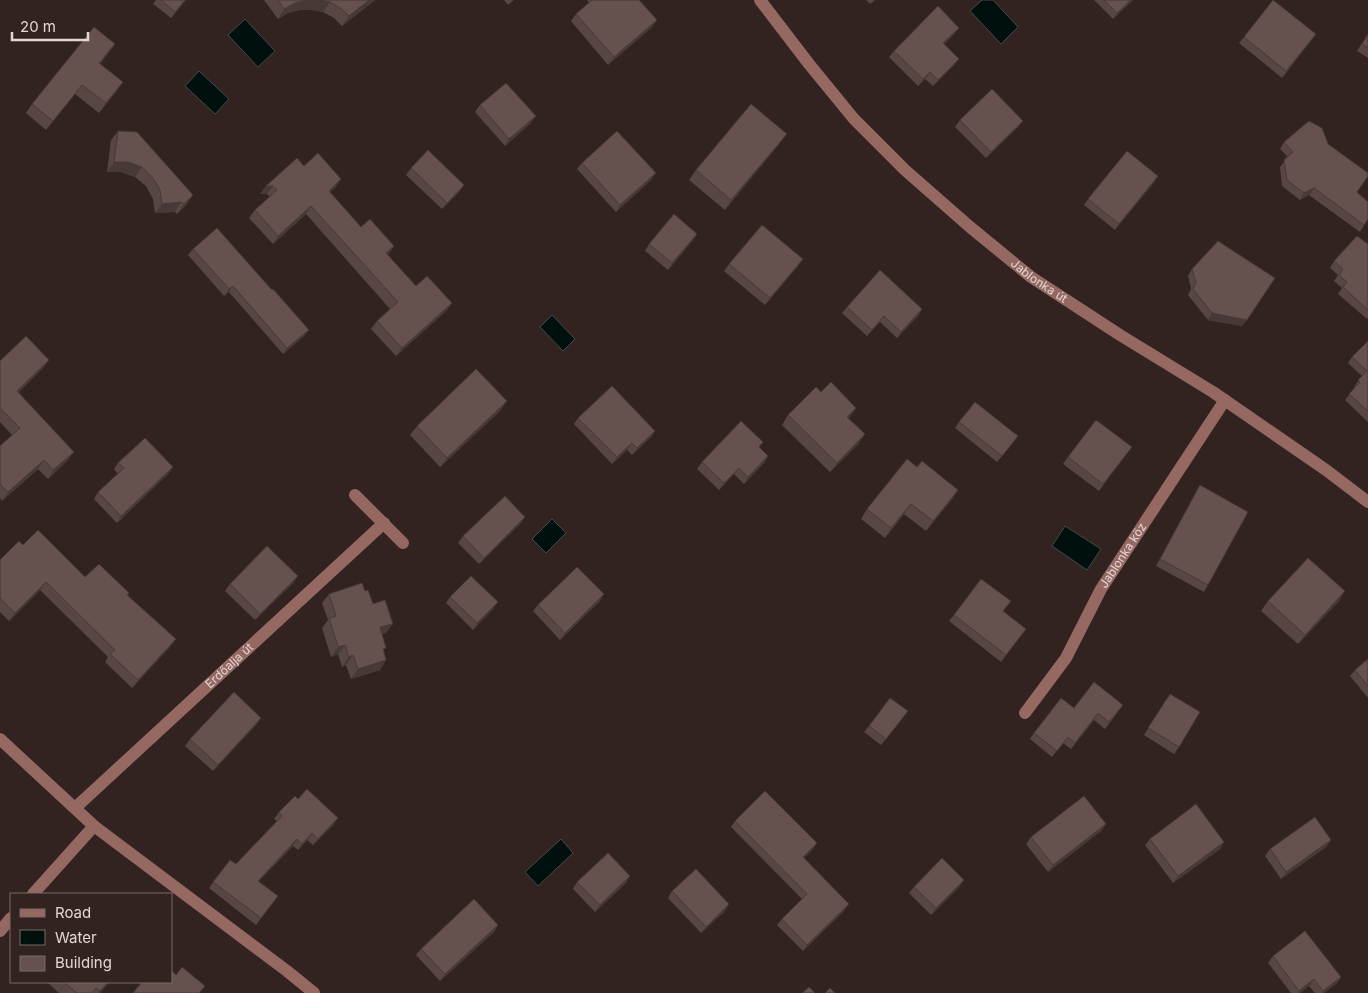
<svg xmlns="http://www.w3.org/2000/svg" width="1368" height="993" font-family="Inter,sans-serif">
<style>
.water{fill:#00100f;stroke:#444b4a}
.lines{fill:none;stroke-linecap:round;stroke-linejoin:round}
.minor{stroke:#956962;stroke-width:12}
.wall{fill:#574643}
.shaded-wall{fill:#473937}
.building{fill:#65514e;stroke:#473937}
.labels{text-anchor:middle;stroke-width:4.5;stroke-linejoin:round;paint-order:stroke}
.street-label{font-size:12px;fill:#e2d6d4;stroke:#332320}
</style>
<rect width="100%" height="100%" fill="#332320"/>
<!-- water -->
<g class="water">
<path d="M982,0H993L1018,27L1001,44L970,11Z"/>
<path d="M245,19L275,51L258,67L228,35Z"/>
<path d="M199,71L229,99L215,114L185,86Z"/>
<path d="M552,315L575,339L563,351L540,327Z"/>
<path d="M552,519L566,533L546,553L532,539Z"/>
<path d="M1065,526L1101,549L1087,570L1052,546Z"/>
<path d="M561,839L573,853L538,886L525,872Z"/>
</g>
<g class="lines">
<!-- minor -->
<g class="minor">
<path id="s1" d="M760,0L809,64L854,119L905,170L970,227L1031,277L1120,335L1213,392L1326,470L1368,502"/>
<path d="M355,495L403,543"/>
<path id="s2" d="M1025,713L1066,658L1101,589L1225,400"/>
<path d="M0,739L94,826L287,971L314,993"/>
<path id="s3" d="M75,808L384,523"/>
<path d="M33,894L94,826"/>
<path d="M0,931L11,918"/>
</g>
</g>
<!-- wall -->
<g class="wall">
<path d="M156,0H186L171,18L153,4Z"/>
<path d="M264,0H375L342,26L334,18L323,12L311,10H300L288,13L278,19Z"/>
<path d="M504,0H514L508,5Z"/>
<path d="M587,0H639L657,20L651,28L608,65L571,21L576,14L589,3Z"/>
<path d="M866,0H875L870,4Z"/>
<path d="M1094,0H1133L1113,19Z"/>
<path d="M959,28L954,34L944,44L959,59L954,65L933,86L925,79L918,86L889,57L894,51Z"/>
<path d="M1316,34L1282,78L1239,43L1244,37Z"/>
<path d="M1368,34V58L1357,51Z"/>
<path d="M115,44L100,64L123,82L99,113L75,94L46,130L26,113L32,104Z"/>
<path d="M480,105L531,123L505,146L475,112Z"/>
<path d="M960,120L1023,121L1018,127L986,158L955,127Z"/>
<path d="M118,131L193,195L186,205L177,214L175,212L155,213L153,199L146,186L135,177L121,172H107L111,140Z"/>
<path d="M1284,142L1328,144L1357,192L1368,219L1360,232L1309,195L1300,200L1282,186L1280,167L1288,157L1280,149Z"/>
<path d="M780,143L725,210L689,180L696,170Z"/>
<path d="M582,163L651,180L616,212L577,169Z"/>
<path d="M304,166L336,187L330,192L361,227L394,246L387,255L416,286L452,303L446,311L396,356L371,329L377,321L390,309L306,214L273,244L249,218L255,210L270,197L267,194H260L266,186Z"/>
<path d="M411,168L464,185L459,192L442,209L406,175Z"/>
<path d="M1158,176L1115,230L1084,205L1088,199Z"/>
<path d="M693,240L668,270L645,251L649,244Z"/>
<path d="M1368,244V317L1367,319L1338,294L1342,288L1334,281L1338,275L1330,268L1334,261Z"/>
<path d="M193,249L304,336L283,354L229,292L224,296L188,255Z"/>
<path d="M729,264L798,266L765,305L724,271Z"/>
<path d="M1192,269L1242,326L1208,320L1188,295L1191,289L1188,276Z"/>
<path d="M847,307L922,309L918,316L897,338L880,322L867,336L842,313Z"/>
<path d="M1368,341V422L1345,400L1355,388L1354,387L1362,376L1348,363L1352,357Z"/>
<path d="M49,360L43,368L19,392L68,460L48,479L38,469L2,501L0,498V446L12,435L0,422V361Z"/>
<path d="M821,392L856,408L848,418L865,434L858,444L830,472L782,425L788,415Z"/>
<path d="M507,401L500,411L440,467L410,435L417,426Z"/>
<path d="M578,418L655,431L651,437L632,455L627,450L612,464L574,424Z"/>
<path d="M959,422L1013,443L997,462L955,428Z"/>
<path d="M760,448L768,456L764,463L744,484L734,474L719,490L697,469L702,462Z"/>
<path d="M1127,453L1099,491L1063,464L1068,457Z"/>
<path d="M118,463L173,467L168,474L117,523L94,499L98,492L118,474L114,469Z"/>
<path d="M917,467L958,490L952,499L926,531L904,514L885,538L861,519L867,509Z"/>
<path d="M1200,485L1208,585L1204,592L1156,566L1196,492Z"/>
<path d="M521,523L479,564L458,543L463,536Z"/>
<path d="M23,545L85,577L128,595L170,647L132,688L105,662L108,657L40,590L9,621L0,612V560Z"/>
<path d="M298,576L293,583L255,620L225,591L230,584Z"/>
<path d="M365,591L373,604L386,633L382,634L384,652L386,660L380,670L351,679L346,665L342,667L338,654L331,657L322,628L328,620L322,603L329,594Z"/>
<path d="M450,597L493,609L473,630L446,603Z"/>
<path d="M600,601L560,640L533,611L538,605Z"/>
<path d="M1268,601H1339L1298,644L1261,611Z"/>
<path d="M1003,611L1021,635L1001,662L949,621L954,615Z"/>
<path d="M1368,659V698L1350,676L1355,670Z"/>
<path d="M1166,700L1179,747L1174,754L1144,735Z"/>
<path d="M1074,708L1118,712L1105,729L1094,720L1071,749L1063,743L1052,757L1030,739L1034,733Z"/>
<path d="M261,718L256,725L213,771L185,746L190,739Z"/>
<path d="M903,718L881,745L864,732L869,726Z"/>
<path d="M298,799L338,818L333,825L313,845L307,840L298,850L293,846L258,882L278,896L256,925L209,888L213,882L236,864L277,821L274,819L279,812Z"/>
<path d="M735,821L817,843L812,850L804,858L844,911L803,951L777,925L782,919L802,899L731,827Z"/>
<path d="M1106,824L1101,831L1048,872L1026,844L1031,837Z"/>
<path d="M1150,839L1224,842L1220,849L1173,883L1145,845Z"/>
<path d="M1331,840L1326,847L1281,879L1265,856L1270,849Z"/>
<path d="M630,876L626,883L595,912L573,889L577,882Z"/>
<path d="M960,886L931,915L909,893L914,887Z"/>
<path d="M672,891L729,904L725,911L701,933L668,898Z"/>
<path d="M498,925L494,932L440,981L416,955L421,949Z"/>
<path d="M1273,956L1341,977L1337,983L1324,993H1315L1309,986L1300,993H1291L1268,963Z"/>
<path d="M47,982H109L100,993H59Z"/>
</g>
<!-- shaded-wall -->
<g class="shaded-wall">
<path d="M306,0H318L330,2L323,12L311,10H300L288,13L278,19L284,9L295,3Z"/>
<path d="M369,0H375L342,26L349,16Z"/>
<path d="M1131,0H1133L1113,19L1117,13Z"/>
<path d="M657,20L651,28L608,65L614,57Z"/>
<path d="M959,28L954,34L939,50L943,43Z"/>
<path d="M959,59L954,65L933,86L938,80Z"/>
<path d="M930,72L925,79L918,86L923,79Z"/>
<path d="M123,82L116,92L99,113L106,103Z"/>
<path d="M536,116L531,123L505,146L509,139Z"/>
<path d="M1023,121L1018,127L986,158L991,152Z"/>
<path d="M787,134L780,143L725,210L731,200Z"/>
<path d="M114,162H128L142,167L135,177L121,172H107Z"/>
<path d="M656,173L651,180L616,212L620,205Z"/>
<path d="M1158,176L1154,183L1115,230L1119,224Z"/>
<path d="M341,179L336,187L323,198L329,191Z"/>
<path d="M464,185L459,192L442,209L447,203Z"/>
<path d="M266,186H273L267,194H260Z"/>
<path d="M1314,188L1309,195L1300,200L1304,193Z"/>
<path d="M193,195L186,205L177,214L184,204Z"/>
<path d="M181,202L175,212L155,213L162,204Z"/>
<path d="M311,206L306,214L273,244L278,236Z"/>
<path d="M697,234L693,240L668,270L672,263Z"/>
<path d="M394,246L389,254L380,261L386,253Z"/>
<path d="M803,259L798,266L765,305L770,298Z"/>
<path d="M233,286L229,292L224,296L229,289Z"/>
<path d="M452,303L446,311L396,356L402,348Z"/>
<path d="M922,309L918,316L897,338L901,332Z"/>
<path d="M1212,313L1247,320L1242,326L1208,320Z"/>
<path d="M884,316L880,322L867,336L872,330Z"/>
<path d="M309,330L304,336L283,354L287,348Z"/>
<path d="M49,360L43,368L11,399L17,391Z"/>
<path d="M507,401L500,411L440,467L447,458Z"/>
<path d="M856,408L850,417L840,427L847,417Z"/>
<path d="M655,431L651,437L632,455L637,448Z"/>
<path d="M865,434L858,444L830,472L837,463Z"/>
<path d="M632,443L627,450L612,464L617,457Z"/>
<path d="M74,452L68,460L48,479L53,470Z"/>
<path d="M768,456L764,463L744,484L748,477Z"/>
<path d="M44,460L38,469L2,501L8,492Z"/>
<path d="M173,467L168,474L117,523L121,516Z"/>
<path d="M739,468L734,474L719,490L724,483Z"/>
<path d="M958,490L952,499L926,531L933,521Z"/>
<path d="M911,504L904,514L885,538L891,528Z"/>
<path d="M525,517L521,523L479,564L484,558Z"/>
<path d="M298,576L293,583L255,620L260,614Z"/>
<path d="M46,582L40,590L9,621L15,613Z"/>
<path d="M1345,591L1339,601L1298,644L1305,635Z"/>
<path d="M604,594L600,601L560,640L565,633Z"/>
<path d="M498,602L493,609L473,630L477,623Z"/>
<path d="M393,624L386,633L373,637L380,627Z"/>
<path d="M176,639L170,647L132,688L138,680Z"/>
<path d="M345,645L338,654L331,657L338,647Z"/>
<path d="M353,655L346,665L342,667L349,657Z"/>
<path d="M386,660L380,670L351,679L358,669Z"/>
<path d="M261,718L256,725L213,771L218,765Z"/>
<path d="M338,818L333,825L313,845L318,839Z"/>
<path d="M1106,824L1101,831L1048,872L1053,865Z"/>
<path d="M312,833L307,840L298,850L302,844Z"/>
<path d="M297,839L293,846L253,887L258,881Z"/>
<path d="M1331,840L1326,847L1281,879L1286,872Z"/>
<path d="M1224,842L1220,849L1173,883L1178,876Z"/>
<path d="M817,843L812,850L798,864L803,857Z"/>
<path d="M630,876L626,883L595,912L600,905Z"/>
<path d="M964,880L960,886L931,915L936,908Z"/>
<path d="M729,904L725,911L701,933L706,927Z"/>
<path d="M849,904L844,911L803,951L807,945Z"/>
<path d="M498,925L494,932L440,981L445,974Z"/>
<path d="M1341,977L1337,983L1324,993H1322L1323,991Z"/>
<path d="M1314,979L1309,986L1300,993H1298L1299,991Z"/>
<path d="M108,982H109L107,985L100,993H98Z"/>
</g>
<!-- building -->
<g class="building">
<path d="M161,0H185L175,12Z"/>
<path d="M278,0H306L295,3L284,9Z"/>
<path d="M318,0H369L349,16L340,8L330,2Z"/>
<path d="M592,0H639L657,20L614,57L576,14Z"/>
<path d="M1104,0H1131L1117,13Z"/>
<path d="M1273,0L1316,34L1286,71L1244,37Z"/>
<path d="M938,6L959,28L943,43L959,59L938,80L930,72L923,79L894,51Z"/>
<path d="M94,27L115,44L99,63L123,82L106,103L82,85L53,121L32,104Z"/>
<path d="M1368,34V48L1362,44Z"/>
<path d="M506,83L536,116L509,139L480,105Z"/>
<path d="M992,89L1023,121L991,152L960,120Z"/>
<path d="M751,104L787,134L731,200L696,170Z"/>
<path d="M1309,121L1322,128L1328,144L1368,173V176L1357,192L1368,202V219L1364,225L1314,188L1304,193L1287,180L1284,160L1293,152L1284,142Z"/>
<path d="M118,131L137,132L193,195L184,204L181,202L162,204L160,190L152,177L142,167L128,162H114Z"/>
<path d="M617,131L656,173L620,205L582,163Z"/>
<path d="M428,150L464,185L447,203L411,168Z"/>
<path d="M1127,151L1158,176L1119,224L1088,199Z"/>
<path d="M318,153L341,179L329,191L361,227L370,219L394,246L386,253L416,286L427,276L452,303L402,348L377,321L398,302L311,206L278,236L255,210L277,190L273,186H266L297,158L304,166Z"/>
<path d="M674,214L697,234L672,263L649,244Z"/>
<path d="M762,225L803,259L770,298L729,264Z"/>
<path d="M217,228L272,290L273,289L309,330L287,348L233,286L229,289L193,249Z"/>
<path d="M1357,236L1368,244V310L1343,287L1347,282L1339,275L1343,269L1334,261Z"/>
<path d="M1218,241L1275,278L1247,320L1212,313L1193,289L1196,283L1192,269Z"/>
<path d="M880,270L922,309L901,332L884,316L872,330L847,307Z"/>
<path d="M26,336L49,360L17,391L74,452L53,470L44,460L8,492L0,484V446L20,428L0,408V361Z"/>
<path d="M1368,341V411L1349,394L1360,382L1358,380L1367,371L1352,357Z"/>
<path d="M476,369L507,401L447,458L417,426Z"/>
<path d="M831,382L856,408L847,417L865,434L837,463L788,415L816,387L821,392Z"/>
<path d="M612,386L655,431L637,448L632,443L617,457L578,418Z"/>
<path d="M975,402L1018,436L1002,456L959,422Z"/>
<path d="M1096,420L1132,447L1103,484L1068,457Z"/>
<path d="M741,421L763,442L759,447L768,456L748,477L739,468L724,483L702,462Z"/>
<path d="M145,438L173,467L121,516L98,492L124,468L118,463Z"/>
<path d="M907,459L917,467L922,461L958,490L933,521L911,504L891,528L867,509Z"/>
<path d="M1200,485L1248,512L1208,585L1160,559Z"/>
<path d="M505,496L525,517L484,558L463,536Z"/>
<path d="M38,530L85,577L99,564L129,593L127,595L176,639L138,680L110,654L115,650L46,582L15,613L0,598V560L19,541L23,545Z"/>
<path d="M267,546L298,576L260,614L230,584Z"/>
<path d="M1308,558L1345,591L1305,635L1268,601Z"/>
<path d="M577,567L604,594L565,633L538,605Z"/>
<path d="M471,576L498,602L477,623L450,597Z"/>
<path d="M981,579L1011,601L1003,611L1026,629L1006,655L954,615Z"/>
<path d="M362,583L365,591L368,590L373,604L385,600L393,624L380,627L386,648L383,649L386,660L358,669L353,655L349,657L345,645L338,647L329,618L336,616L329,594Z"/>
<path d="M1368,659V686L1355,670Z"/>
<path d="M1094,682L1123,705L1109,722L1098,713L1075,743L1068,737L1057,751L1034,733L1061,698L1074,708Z"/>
<path d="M234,692L261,718L218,765L190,739Z"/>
<path d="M1170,694L1200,712L1179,747L1148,728Z"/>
<path d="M890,698L908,711L886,739L869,726Z"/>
<path d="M307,789L338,818L318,839L312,833L302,844L297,839L258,881L278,896L261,918L213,882L230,860L236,864L282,816L279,812L295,796L298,799Z"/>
<path d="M765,791L817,843L803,857L849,904L807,945L782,919L807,894L735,821Z"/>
<path d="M1084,796L1106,824L1053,865L1031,837Z"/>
<path d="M1196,804L1224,842L1178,876L1150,839Z"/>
<path d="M1315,817L1331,840L1286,872L1270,849Z"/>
<path d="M608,853L630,876L600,905L577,882Z"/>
<path d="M942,858L964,880L936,908L914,887Z"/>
<path d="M696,869L729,904L706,927L672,891Z"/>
<path d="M474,899L498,925L445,974L421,949Z"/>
<path d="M1305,931L1341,977L1323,991L1314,979L1299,991L1273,956Z"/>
<path d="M182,967L205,986L199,993H133L142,982H171V970L176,975Z"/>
<path d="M64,982H108L100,991L96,988L92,993H77Z"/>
<path d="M809,987L815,993H802Z"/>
<path d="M830,988L835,993H825Z"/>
</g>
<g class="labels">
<!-- street labels -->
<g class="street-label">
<text dy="4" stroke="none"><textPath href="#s1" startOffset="398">Jablonka út</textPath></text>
<text dy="4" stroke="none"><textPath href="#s2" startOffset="186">Jablonka köz</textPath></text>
<text dy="4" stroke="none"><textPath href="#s3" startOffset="210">Erdőalja út</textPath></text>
</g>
</g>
<!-- legend -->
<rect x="10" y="893" width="162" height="90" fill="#332320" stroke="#796b68"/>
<rect x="20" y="909" width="25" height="8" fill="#956962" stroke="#796b68"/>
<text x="55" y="918" font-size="15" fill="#e2d6d4">Road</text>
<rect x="20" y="930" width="25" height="15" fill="#00100f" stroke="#796b68"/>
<text x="55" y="943" font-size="15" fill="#e2d6d4">Water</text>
<rect x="20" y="956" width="25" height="15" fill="#65514e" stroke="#796b68"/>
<text x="55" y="968" font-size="15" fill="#e2d6d4">Building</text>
<!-- scale -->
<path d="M12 32v8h76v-8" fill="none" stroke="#e2d6d4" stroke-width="2.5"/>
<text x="20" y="32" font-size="15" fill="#e2d6d4" stroke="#332320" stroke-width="4" paint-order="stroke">20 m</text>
</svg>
